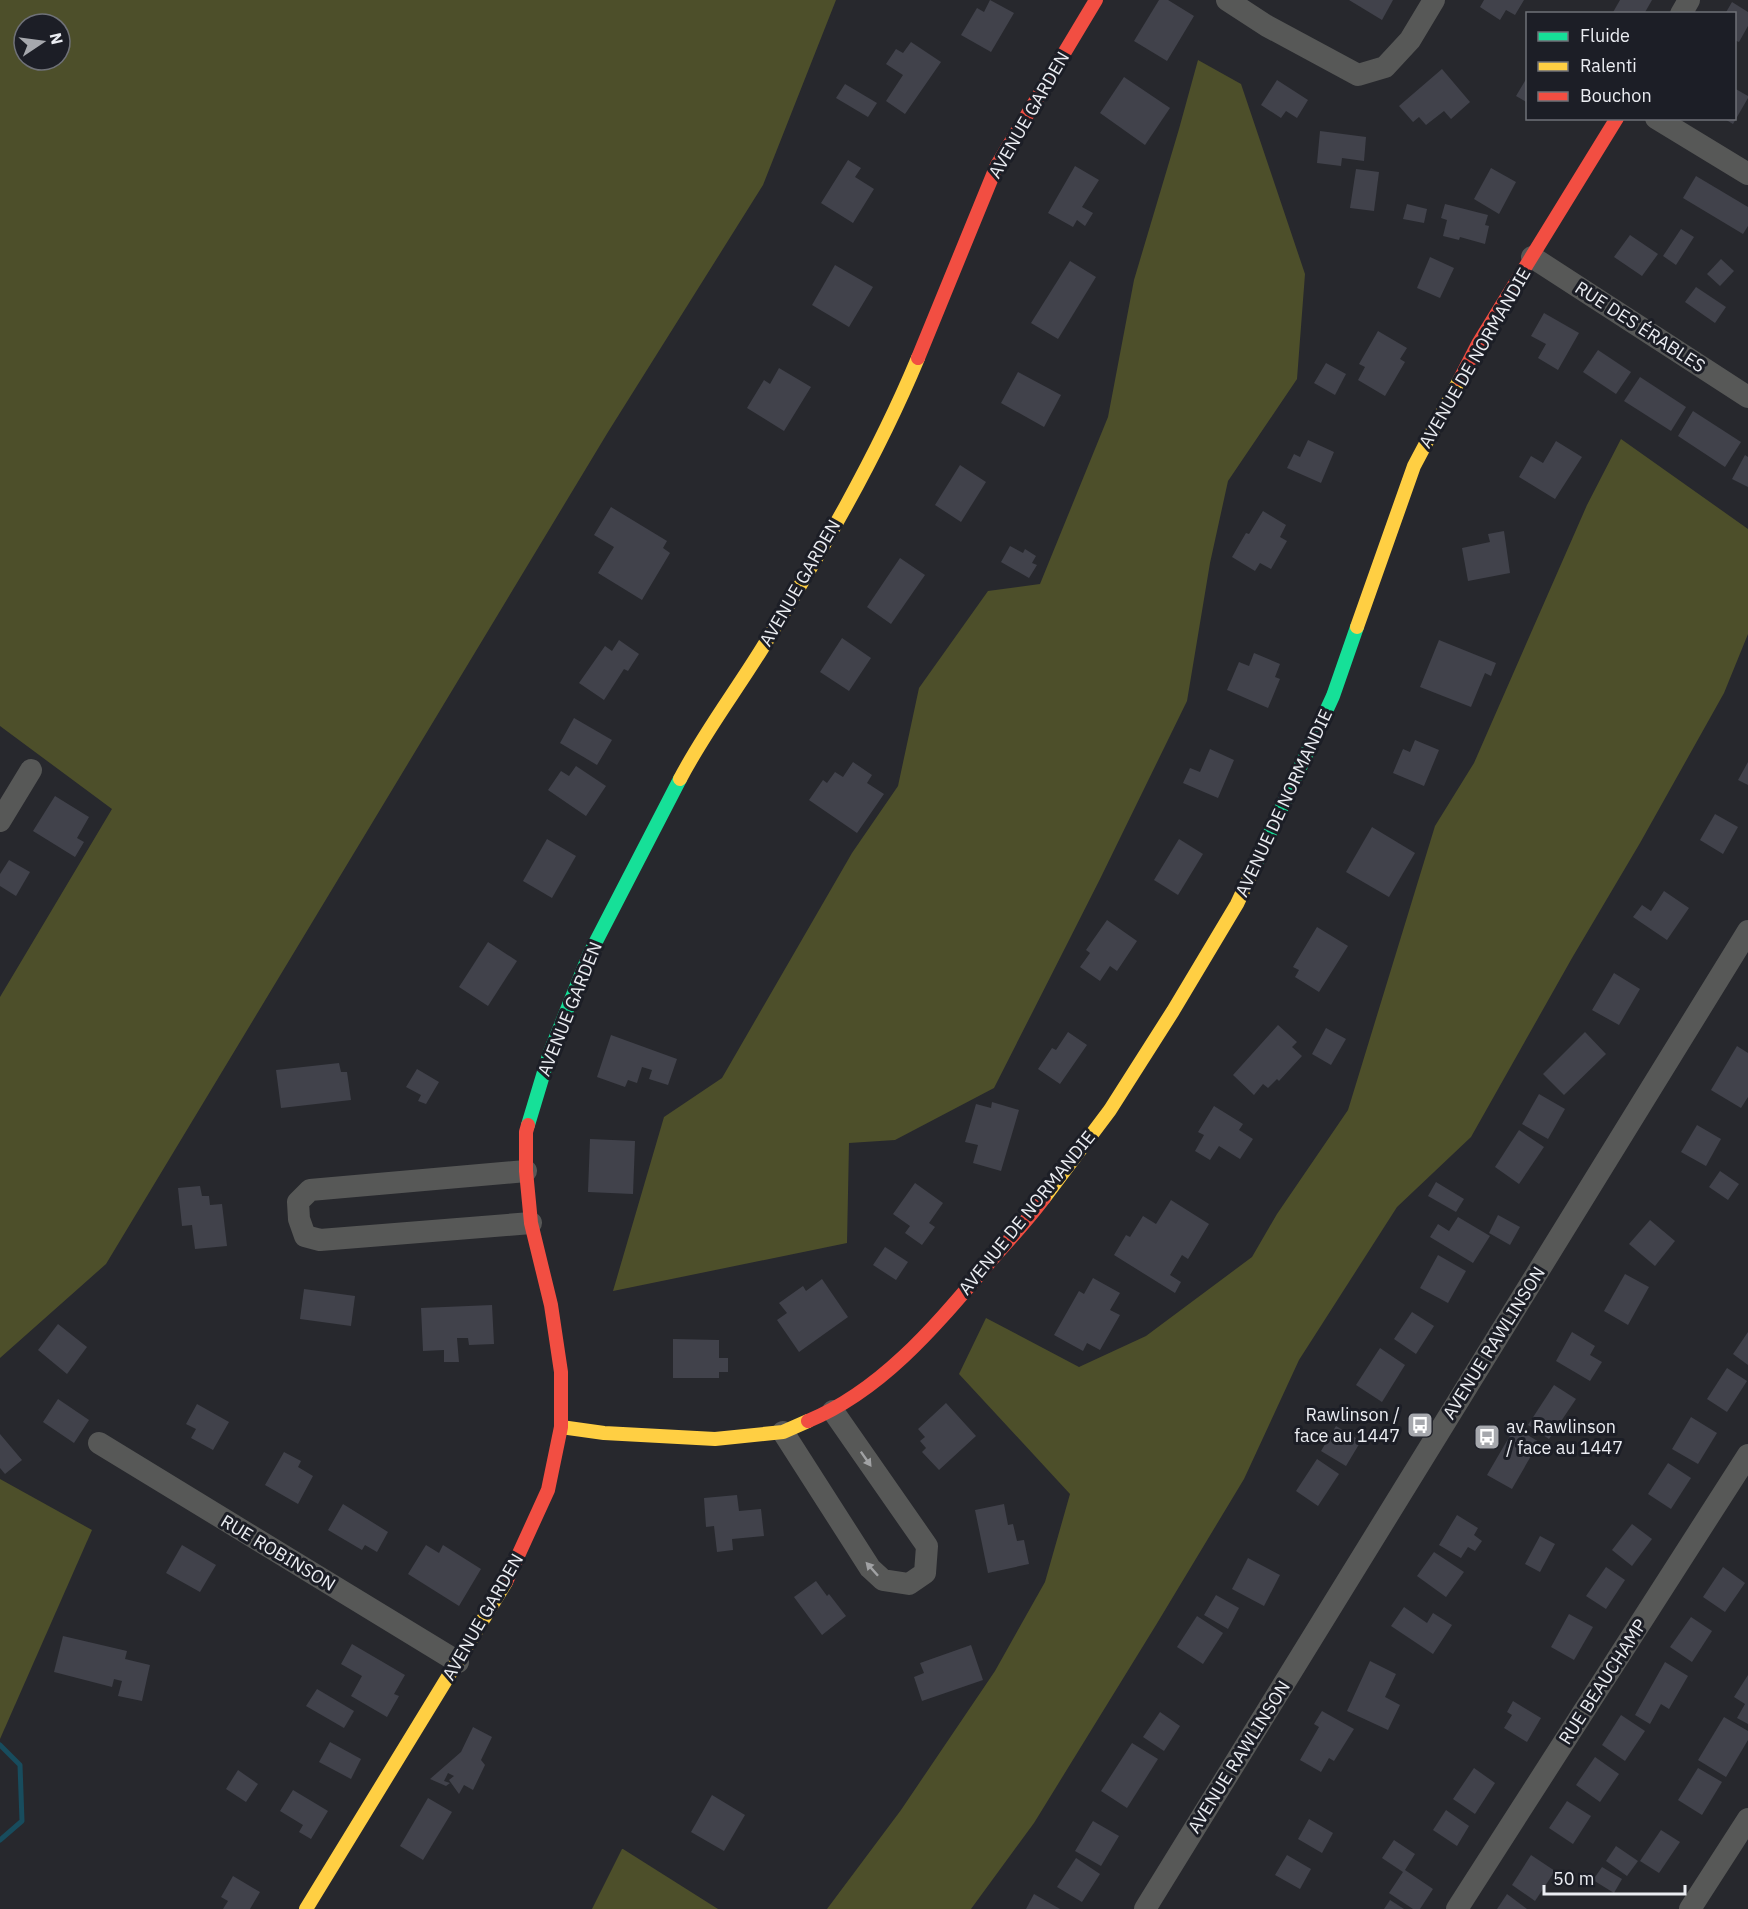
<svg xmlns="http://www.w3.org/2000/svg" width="1748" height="1909" font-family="'IBM Plex Sans',sans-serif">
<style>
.forest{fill:#4d4f2a;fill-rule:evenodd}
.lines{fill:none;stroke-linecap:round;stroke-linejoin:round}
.stream{stroke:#184c5d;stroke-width:5}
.building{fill:#41424b}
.street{stroke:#575857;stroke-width:22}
.fast{stroke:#16e098;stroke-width:14}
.slow{stroke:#ffcf43;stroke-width:14}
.jam{stroke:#f24e42;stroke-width:14}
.oneway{fill:#a1a2a4}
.labels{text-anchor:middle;stroke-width:6;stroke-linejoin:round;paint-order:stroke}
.street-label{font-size:18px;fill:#ebedf2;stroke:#1c1e26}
.poi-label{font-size:18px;fill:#ebedf2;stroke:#1c1e26;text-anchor:end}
</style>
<rect width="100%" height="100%" fill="#27282d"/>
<!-- forest -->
<g class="forest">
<path d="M0,0H836L763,185L608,432L106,1264L0,1358V997L112,809L0,726ZM24,24H60V60H24Z"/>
<path d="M1198,60L1241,84L1305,274L1297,379L1228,481L1210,563L1187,701L1100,879L994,1088L895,1140L849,1143L847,1243L613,1291L664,1117L722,1078L852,853L898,786L919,688L988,591L1040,584L1108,417L1134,280L1179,129Z"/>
<path d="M1621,439L1748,529V634L1724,693L1640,843L1572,958L1471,1137L1397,1207L1299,1360L1244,1479L1156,1625L1034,1823L971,1909H827L901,1810L995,1671L1045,1582L1070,1494L959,1374L986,1318L1079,1367L1146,1336L1252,1257L1277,1214L1348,1110L1435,826L1474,763L1587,505Z"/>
<path d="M0,1479L92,1530L0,1739Z"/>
<path d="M622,1849H623L718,1909H592Z"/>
</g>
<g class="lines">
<!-- stream -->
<path class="stream" d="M0,1745L20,1765L22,1821L0,1840"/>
</g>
<!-- building -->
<g class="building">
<path d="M990,0L1014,13L991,52L961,35L977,8L984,12Z"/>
<path d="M1159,0H1168L1194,16L1167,61L1134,41Z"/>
<path d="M1349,0H1393L1382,20Z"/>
<path d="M1484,0H1524L1515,15L1506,10L1500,20L1480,7Z"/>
<path d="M1620,0H1652L1644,14H1612Z"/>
<path d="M1732,2L1748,12V26L1739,42L1734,40V14H1725Z"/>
<path d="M911,42L941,62L905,114L886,101L903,75L886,64L896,49L903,53Z"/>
<path d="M1442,69L1470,102L1451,119L1444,111L1426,125L1419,117L1413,122L1399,106Z"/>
<path d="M1528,76V103L1516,96Z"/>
<path d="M1124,77L1170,108L1145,145L1100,113Z"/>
<path d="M1277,80L1308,100L1297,118L1286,111L1281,118L1261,105Z"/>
<path d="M845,84L877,103L868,117L836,98Z"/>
<path d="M1734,88L1748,96V98L1733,124L1723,118H1734Z"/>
<path d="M1320,131L1366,137L1364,161L1342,158L1341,166L1317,163Z"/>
<path d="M848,160L861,168L855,177L874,189L853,223L821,203Z"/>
<path d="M1075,166L1099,180L1082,207L1093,213L1085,226L1077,220L1073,227L1048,213Z"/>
<path d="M1491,168L1516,182L1499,214L1474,199Z"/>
<path d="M1356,169L1379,172L1374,211L1350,208Z"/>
<path d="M1696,176L1748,207V226L1743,234L1683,198Z"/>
<path d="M1407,204L1427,209L1424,223L1403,219Z"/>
<path d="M1445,204L1488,215L1485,225L1489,226L1485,244L1460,237L1459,240L1443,236L1447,220L1441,218Z"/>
<path d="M1681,229L1694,237L1676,265L1663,256Z"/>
<path d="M1630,235L1658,254L1642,276L1614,257Z"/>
<path d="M1430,257L1454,268L1440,298L1417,288Z"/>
<path d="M1721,259L1734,271L1720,286L1707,274Z"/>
<path d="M1070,261L1096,277L1058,339L1031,323Z"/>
<path d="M835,265L873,287L849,327L812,305Z"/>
<path d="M1696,287L1726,307L1715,323L1685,302Z"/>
<path d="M1544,313L1579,333L1558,370L1538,358L1546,344L1531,336Z"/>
<path d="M1378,331L1407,348L1400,359L1405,362L1385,396L1358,380L1365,367L1359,364Z"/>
<path d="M1598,350L1631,372L1616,394L1583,372Z"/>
<path d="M1326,363L1346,374L1335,395L1314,383Z"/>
<path d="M779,368L811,387L784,431L747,408L764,380L770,384Z"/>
<path d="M1018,372L1061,395L1044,427L1001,403Z"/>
<path d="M1640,377L1686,407L1671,431L1624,401Z"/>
<path d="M1693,411L1741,442L1725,467L1678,436Z"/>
<path d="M1308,440L1334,452L1321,483L1287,468L1294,454L1300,457Z"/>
<path d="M1556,441L1582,457L1555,499L1519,477L1531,456L1543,463Z"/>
<path d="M1745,455L1748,457V487L1732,479Z"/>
<path d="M960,465L986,482L961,522L935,505Z"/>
<path d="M611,507L667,541L663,548L670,553L642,600L598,573L614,547L594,535Z"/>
<path d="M1263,511L1286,525L1280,537L1287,541L1271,569L1260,563L1255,571L1232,557L1246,533L1249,534Z"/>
<path d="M1504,531L1510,573L1468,581L1462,548L1490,542L1488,534Z"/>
<path d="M1010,546L1023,553L1025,549L1036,556L1032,563L1037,565L1029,578L1001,562Z"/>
<path d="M900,558L925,575L891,624L867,607Z"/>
<path d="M842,638L871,658L849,691L820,672Z"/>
<path d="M619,640L639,654L628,671L624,669L604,700L579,683L605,646L612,651Z"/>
<path d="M1439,640L1496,663L1491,676L1485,673L1471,707L1420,687Z"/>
<path d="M1254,653L1280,664L1275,677L1280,679L1268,708L1227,690L1239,662L1249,666Z"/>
<path d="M574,718L612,740L597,765L560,743Z"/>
<path d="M1415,740L1439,750L1424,786L1393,773L1403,749L1410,752Z"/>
<path d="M1210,749L1234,760L1218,798L1183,783L1190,768L1200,772Z"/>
<path d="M853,762L872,775L867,783L884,794L857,833L809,800L823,780L827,783L835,772L843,777Z"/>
<path d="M1748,762V785L1738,780Z"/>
<path d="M576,766L606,786L586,816L548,790L561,771L569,776Z"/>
<path d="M55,796L89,817L77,838L84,842L75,857L33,831Z"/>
<path d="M1715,814L1738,827L1723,854L1700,840Z"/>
<path d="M1372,827L1415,853L1389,897L1346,872Z"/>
<path d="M547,839L576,856L552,898L523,881Z"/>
<path d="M1179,839L1203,854L1178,895L1154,880Z"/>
<path d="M9,860L30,872L16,896L0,886V874Z"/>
<path d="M1664,891L1689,908L1667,940L1633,917L1642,905L1651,911Z"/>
<path d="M1107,920L1137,941L1117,971L1110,966L1100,981L1080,967L1090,953L1086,950Z"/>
<path d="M1317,927L1348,946L1319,992L1295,977L1299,970L1293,967Z"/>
<path d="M488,942L517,961L488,1006L459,987Z"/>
<path d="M1614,973L1640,989L1619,1025L1592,1010Z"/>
<path d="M1278,1025L1297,1042L1292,1047L1302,1056L1279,1081L1277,1079L1268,1088L1263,1084L1254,1095L1233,1075Z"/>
<path d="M1326,1028L1346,1039L1331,1065L1312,1054Z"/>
<path d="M1068,1032L1087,1045L1060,1084L1038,1069L1052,1048L1056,1050Z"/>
<path d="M1585,1032L1606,1054L1564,1095L1543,1074Z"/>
<path d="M611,1035L677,1059L668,1085L649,1079L652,1070L642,1067L637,1083L628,1080L625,1087L597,1077Z"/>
<path d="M1737,1046L1748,1053V1097L1741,1108L1711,1090Z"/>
<path d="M339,1063L341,1072H347L351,1100L281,1108L276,1070Z"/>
<path d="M417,1069L439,1082L426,1104L418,1101L421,1095L406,1087Z"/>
<path d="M1539,1094L1565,1109L1548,1139L1522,1124Z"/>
<path d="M992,1102L1019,1110L1001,1171L973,1163L978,1145L965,1142L976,1104L991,1108Z"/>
<path d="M1214,1106L1243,1124L1239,1130L1253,1139L1240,1159L1219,1146L1210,1160L1195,1151L1204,1135L1198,1132Z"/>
<path d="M1697,1125L1721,1139L1706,1166L1681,1152Z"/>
<path d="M1519,1130L1544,1147L1519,1184L1495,1167Z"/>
<path d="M590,1139L635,1141L633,1194L588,1192Z"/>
<path d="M1720,1171L1739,1184L1728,1200L1709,1187Z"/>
<path d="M1436,1182L1464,1199L1456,1212L1428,1196Z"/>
<path d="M915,1183L943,1203L929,1223L935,1227L922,1245L905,1233L910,1226L893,1214Z"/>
<path d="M200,1186L202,1196H209L210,1205L222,1204L227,1246L195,1249L192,1225L182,1226L178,1188Z"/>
<path d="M1171,1200L1209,1224L1188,1259L1182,1255L1170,1275L1181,1282L1175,1293L1114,1255L1126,1235L1130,1237L1143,1216L1156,1224Z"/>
<path d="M1498,1215L1520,1227L1510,1245L1489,1233Z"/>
<path d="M1458,1217L1490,1236L1473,1263L1430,1237L1438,1224L1449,1231Z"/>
<path d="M1650,1220L1675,1241L1655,1266L1629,1244Z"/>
<path d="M885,1247L908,1262L896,1280L873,1265Z"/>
<path d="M1438,1255L1466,1271L1448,1303L1420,1288Z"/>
<path d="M1625,1274L1649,1287L1628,1325L1604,1311Z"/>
<path d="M1093,1278L1120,1293L1110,1310L1120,1315L1100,1350L1087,1343L1083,1351L1054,1335L1079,1291L1084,1294Z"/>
<path d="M822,1279L848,1317L799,1352L777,1320L787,1313L779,1303L803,1286L806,1291Z"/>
<path d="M304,1289L355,1296L351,1326L300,1319Z"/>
<path d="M492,1305L494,1344L469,1345L468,1338H457L459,1362H444V1350L423,1351L421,1308Z"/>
<path d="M1412,1312L1434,1326L1416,1354L1394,1339Z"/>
<path d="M58,1324L87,1347L67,1374L38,1350Z"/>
<path d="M1572,1332L1595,1346L1590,1355L1602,1362L1590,1381L1556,1361Z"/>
<path d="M1748,1332V1365L1733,1354Z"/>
<path d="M673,1339L719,1340V1358H728V1372H719V1378H673Z"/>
<path d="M1380,1348L1405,1365L1382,1402L1356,1385Z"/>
<path d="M1727,1368L1747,1381L1727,1412L1707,1399Z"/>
<path d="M1554,1385L1576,1399L1549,1439L1528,1425Z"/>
<path d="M58,1399L89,1420L74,1443L43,1422Z"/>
<path d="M946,1403L976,1436L939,1470L922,1452L926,1448L920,1441L925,1437L918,1429Z"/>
<path d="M197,1404L229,1422L213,1450L191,1438L196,1429L186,1424Z"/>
<path d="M1691,1417L1717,1433L1698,1464L1672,1449Z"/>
<path d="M1336,1426L1361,1441L1346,1466L1321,1451Z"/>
<path d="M1515,1427L1539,1442L1512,1489L1487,1475Z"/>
<path d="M0,1434L22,1460L5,1474L0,1468Z"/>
<path d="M284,1452L301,1461L298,1467L313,1476L298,1504L265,1485Z"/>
<path d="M1317,1459L1339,1474L1318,1506L1296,1491Z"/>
<path d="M1668,1463L1691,1478L1671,1509L1648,1494Z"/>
<path d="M737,1495L739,1511L761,1509L764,1536L732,1539L733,1550L717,1552L714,1526L706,1527L704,1498Z"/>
<path d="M343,1504L388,1532L377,1552L365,1545L362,1550L328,1530Z"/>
<path d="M1004,1504L1008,1525L1013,1524L1017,1541L1024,1540L1029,1564L988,1573L975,1510Z"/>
<path d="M1457,1515L1478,1528L1474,1535L1482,1541L1475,1551L1468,1547L1461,1558L1439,1545Z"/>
<path d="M1632,1524L1652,1539L1632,1566L1612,1550Z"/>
<path d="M1540,1536L1555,1544L1540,1572L1525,1564Z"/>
<path d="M182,1545L216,1565L200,1592L166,1573Z"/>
<path d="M426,1545L439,1553L443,1545L481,1569L459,1606L408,1574Z"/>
<path d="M1434,1552L1464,1572L1446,1597L1417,1576Z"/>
<path d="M1248,1558L1280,1575L1264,1606L1232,1589Z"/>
<path d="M1606,1567L1625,1580L1606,1609L1586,1596Z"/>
<path d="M1723,1567L1745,1583L1725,1612L1703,1597Z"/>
<path d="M816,1581L827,1596L829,1594L846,1616L822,1635L794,1597Z"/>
<path d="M1216,1595L1239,1608L1228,1629L1204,1615Z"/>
<path d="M1404,1607L1427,1623L1433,1613L1452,1625L1433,1654L1391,1626Z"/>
<path d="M1569,1614L1593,1627L1574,1660L1551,1647Z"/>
<path d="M1197,1616L1223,1633L1203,1664L1177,1647Z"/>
<path d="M1691,1617L1712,1631L1692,1662L1670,1647Z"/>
<path d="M63,1636L127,1651L125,1659L150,1665L142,1701L118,1696L122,1681L114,1679L112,1687L54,1672Z"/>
<path d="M352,1644L405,1675L394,1694L399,1696L387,1717L351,1696L362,1676L341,1664Z"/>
<path d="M971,1645L983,1680L922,1701L914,1677L924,1673L920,1663Z"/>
<path d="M1370,1661L1396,1674L1385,1697L1400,1705L1388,1730L1347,1711Z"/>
<path d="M1665,1662L1688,1676L1669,1709L1661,1704L1650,1724L1635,1715Z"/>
<path d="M1748,1675V1724L1737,1718L1745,1704L1734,1697Z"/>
<path d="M317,1689L354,1711L344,1728L306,1706Z"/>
<path d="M1513,1701L1541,1718L1527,1742L1504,1728L1512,1715L1507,1712Z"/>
<path d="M1322,1711L1354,1729L1334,1761L1329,1758L1321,1772L1300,1760L1319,1727L1314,1724Z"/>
<path d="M1160,1712L1180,1726L1164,1751L1143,1737Z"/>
<path d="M1621,1715L1645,1731L1625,1761L1602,1745Z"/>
<path d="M1724,1717L1748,1731V1740L1726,1777L1698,1760Z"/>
<path d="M473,1727L492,1737L481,1760L485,1765L473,1790L464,1785L459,1794L449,1780L454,1776L448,1773L444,1781L450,1783L446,1786L430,1779L461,1752Z"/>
<path d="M330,1742L361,1759L351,1779L319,1762Z"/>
<path d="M1132,1743L1158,1759L1127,1808L1101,1791Z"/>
<path d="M1595,1757L1619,1774L1600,1802L1576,1785Z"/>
<path d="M1474,1768L1495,1783L1475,1814L1453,1799Z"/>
<path d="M1698,1768L1722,1782L1702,1815L1678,1800Z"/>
<path d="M238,1770L258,1784L246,1802L226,1789Z"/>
<path d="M293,1790L328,1811L311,1839L299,1832L303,1825L280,1811Z"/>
<path d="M712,1795L745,1815L724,1851L691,1832Z"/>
<path d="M428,1798L452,1812L423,1860L400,1846Z"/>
<path d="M1567,1801L1591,1816L1573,1844L1549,1828Z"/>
<path d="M1446,1810L1469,1826L1457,1846L1433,1830Z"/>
<path d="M1309,1819L1333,1833L1322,1853L1298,1839Z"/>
<path d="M1093,1821L1119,1836L1101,1866L1075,1851Z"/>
<path d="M1661,1830L1680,1842L1659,1873L1640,1861Z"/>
<path d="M1394,1840L1415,1854L1405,1870L1433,1889L1420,1909H1413L1389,1893L1403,1872L1382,1858Z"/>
<path d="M1616,1846L1638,1861L1627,1876L1606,1861Z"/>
<path d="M1287,1855L1311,1869L1300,1889L1275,1875Z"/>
<path d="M1531,1855L1555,1871L1535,1901L1512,1885Z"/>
<path d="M1076,1858L1100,1874L1082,1902L1057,1887Z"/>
<path d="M1602,1867L1622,1879L1614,1893L1593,1880Z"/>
<path d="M233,1876L260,1892L250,1909H223L228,1901L221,1897Z"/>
<path d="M1034,1894L1060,1909H1026Z"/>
<path d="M1507,1894L1527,1909H1497Z"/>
<path d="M1390,1900L1404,1909H1384Z"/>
</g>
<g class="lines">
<!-- street -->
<g class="street">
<path d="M1227,0L1267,26L1358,75L1385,67L1410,40L1434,0"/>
<path d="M1681,14L1689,0"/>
<path d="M1656,118L1748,174"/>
<path d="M1532,257L1748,397"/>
<path d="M0,821L31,770"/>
<path d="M526,1171L310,1190L298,1202L299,1219L305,1236L320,1240L531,1223"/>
<path d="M783,1432L870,1568L883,1580L909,1584L925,1573L927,1546L833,1411"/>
<path d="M99,1443L458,1662"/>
<path d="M1145,1909L1748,931"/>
<path d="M1457,1909L1748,1455"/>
<path d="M1690,1909L1748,1819"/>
</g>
<!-- fast -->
<g class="fast">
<path d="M1251,874L1333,696L1357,627"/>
<path d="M528,1125L550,1052L589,955L680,779"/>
</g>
<!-- slow -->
<g class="slow">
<path d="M1357,627L1414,466L1460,379"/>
<path d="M680,779C704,733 736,691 763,647C820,554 876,459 918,358"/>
<path d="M1044,1198L1110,1110L1173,1011L1237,904L1251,874"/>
<path d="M561,1427L604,1433L715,1439L783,1432L808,1421"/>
<path d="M306,1909L506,1582"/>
</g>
<!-- jam -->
<g class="jam">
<path d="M918,358L997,165L1096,0"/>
<path d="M1460,379L1478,344L1617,118"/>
<path d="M808,1421C883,1390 937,1324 988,1264C1007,1242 1027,1221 1044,1198"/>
<path d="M506,1582L548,1490L561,1427V1372L551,1305L531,1223L526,1171V1132L528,1125"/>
</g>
</g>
<!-- one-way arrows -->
<defs><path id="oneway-solid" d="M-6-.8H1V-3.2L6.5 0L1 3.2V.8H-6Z" transform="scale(1.5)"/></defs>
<g class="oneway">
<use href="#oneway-solid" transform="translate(866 1459) rotate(55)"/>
<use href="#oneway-solid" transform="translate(872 1569) rotate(-132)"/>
</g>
<!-- icons -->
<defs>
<g id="bus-square" transform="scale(1.35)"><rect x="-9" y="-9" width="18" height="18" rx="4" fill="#a6a8ad" stroke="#1c1e26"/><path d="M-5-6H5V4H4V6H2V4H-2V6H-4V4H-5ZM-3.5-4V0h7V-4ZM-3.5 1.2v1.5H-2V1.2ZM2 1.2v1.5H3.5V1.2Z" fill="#fff"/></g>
</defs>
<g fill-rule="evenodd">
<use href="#bus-square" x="1420" y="1425"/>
<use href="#bus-square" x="1487" y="1437"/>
</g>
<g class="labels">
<!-- street labels -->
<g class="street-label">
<text transform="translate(1029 115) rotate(-60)" y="6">AVENUE GARDEN</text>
<text transform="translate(1640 327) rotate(33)" y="6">RUE DES ÉRABLES</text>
<text transform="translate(1475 358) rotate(-60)" y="6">AVENUE DE NORMANDIE</text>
<text transform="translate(800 583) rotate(-60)" y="6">AVENUE GARDEN</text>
<text transform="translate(1284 803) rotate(-65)" y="6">AVENUE DE NORMANDIE</text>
<text transform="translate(570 1009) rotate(-68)" y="6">AVENUE GARDEN</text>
<text transform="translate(1027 1213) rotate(-51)" y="6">AVENUE DE NORMANDIE</text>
<text transform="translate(1494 1343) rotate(-58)" y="6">AVENUE RAWLINSON</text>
<text transform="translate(278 1553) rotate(31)" y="6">RUE ROBINSON</text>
<text transform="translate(483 1617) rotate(-60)" y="6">AVENUE GARDEN</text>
<text transform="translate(1603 1682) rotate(-57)" y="6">RUE BEAUCHAMP</text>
<text transform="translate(1239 1757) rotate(-58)" y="6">AVENUE RAWLINSON</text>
</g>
<!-- poi labels -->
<g class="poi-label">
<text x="1400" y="1421">Rawlinson /<tspan x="1400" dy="21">face au 1447</tspan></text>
<text x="1506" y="1433" text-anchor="start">av. Rawlinson<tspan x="1506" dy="21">/ face au 1447</tspan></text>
</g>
</g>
<!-- legend -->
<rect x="1526" y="12" width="210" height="108" fill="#1c1e26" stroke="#6f7178" stroke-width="1.5"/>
<rect x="1538" y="32" width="30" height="9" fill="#16e098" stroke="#6f7178" stroke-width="1.5"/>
<text x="1580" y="42" font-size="18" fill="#ebedf2">Fluide</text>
<rect x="1538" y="62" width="30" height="9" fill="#ffcf43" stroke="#6f7178" stroke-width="1.5"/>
<text x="1580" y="72" font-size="18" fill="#ebedf2">Ralenti</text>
<rect x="1538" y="92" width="30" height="9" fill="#f24e42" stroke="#6f7178" stroke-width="1.5"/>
<text x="1580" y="102" font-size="18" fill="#ebedf2">Bouchon</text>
<!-- north arrow -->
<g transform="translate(42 42) rotate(77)"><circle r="28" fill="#1c1e26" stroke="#6f7178" stroke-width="1.5"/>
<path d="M0-4.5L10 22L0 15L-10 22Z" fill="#a6a8ad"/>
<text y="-9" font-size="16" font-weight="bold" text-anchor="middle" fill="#ebedf2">N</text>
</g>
<!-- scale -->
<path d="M1544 1885v9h141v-9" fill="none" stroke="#ebedf2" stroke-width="3"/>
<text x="1553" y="1885" font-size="18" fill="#ebedf2" stroke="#1c1e26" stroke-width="4.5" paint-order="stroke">50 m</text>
</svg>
